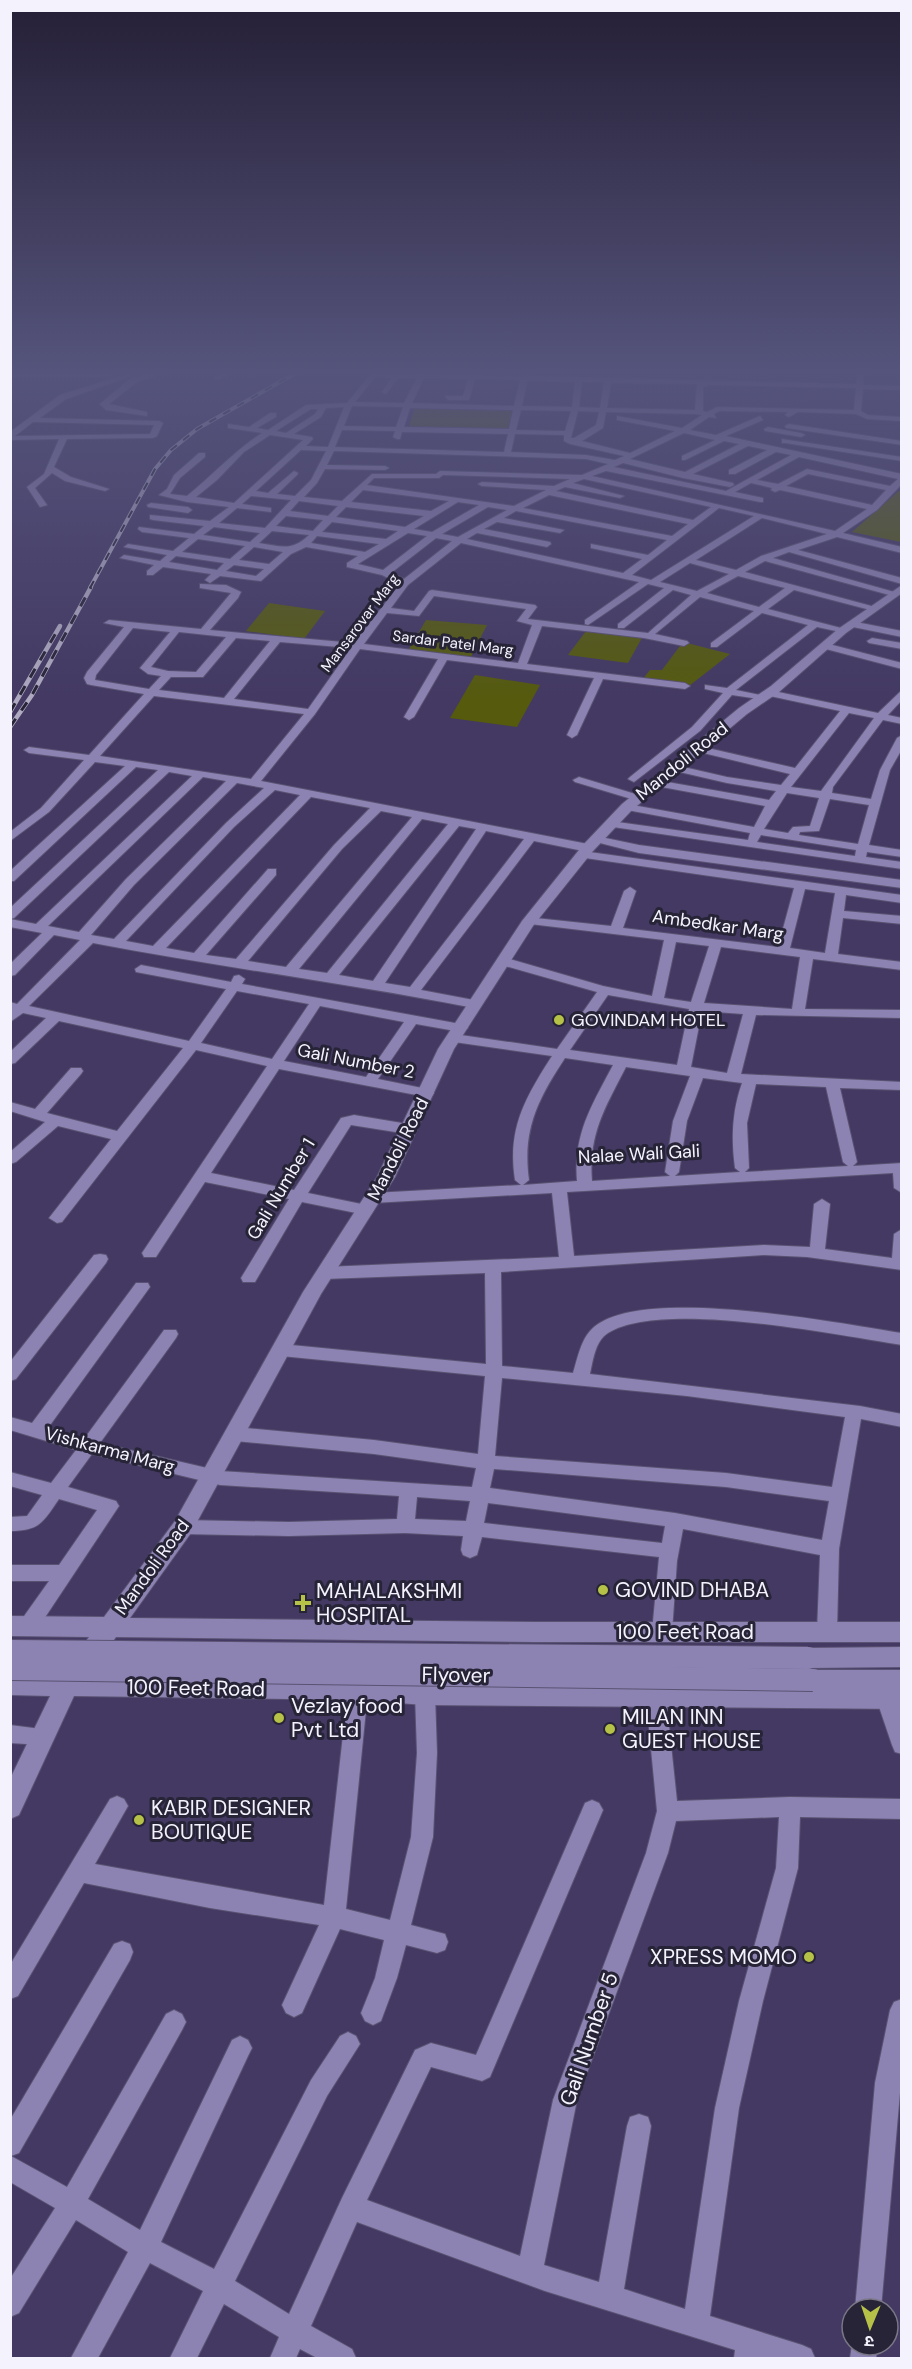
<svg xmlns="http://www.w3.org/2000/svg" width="912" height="2369" font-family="'DM Sans','Noto Sans Devanagari',sans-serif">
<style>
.green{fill:#555a0d}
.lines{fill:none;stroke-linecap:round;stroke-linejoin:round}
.street-casing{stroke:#5a5272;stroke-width:2}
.secondary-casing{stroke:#5a5272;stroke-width:2}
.street{fill:#8d83b2;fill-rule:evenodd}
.secondary{fill:#8d83b2;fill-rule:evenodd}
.rail-far1-casing{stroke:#afaac0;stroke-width:4}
.rail-casing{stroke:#afaac0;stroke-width:4.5}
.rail-far1{stroke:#282437;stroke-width:2;stroke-dasharray:8;stroke-linecap:butt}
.rail{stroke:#282437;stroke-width:3;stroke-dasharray:10;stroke-linecap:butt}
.secondary-bridge-casing{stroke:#5a5272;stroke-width:24;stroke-linecap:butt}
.secondary-bridge{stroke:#8d83b2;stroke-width:22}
.poi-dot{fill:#b6c148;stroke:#282437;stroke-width:2}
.labels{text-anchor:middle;stroke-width:6;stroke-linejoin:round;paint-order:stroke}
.far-street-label{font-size:15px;fill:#f4f3fd;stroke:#282437}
.street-label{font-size:18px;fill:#f4f3fd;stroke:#282437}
.poi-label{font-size:18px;fill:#f4f3fd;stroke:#282437;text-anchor:start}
.near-poi-label{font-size:21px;fill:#f4f3fd;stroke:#282437;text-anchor:start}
.near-street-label{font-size:21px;fill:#f4f3fd;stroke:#282437}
</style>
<rect width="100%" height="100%" fill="#433962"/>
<!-- green -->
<g class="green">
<path d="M415,406L513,409L508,430L409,427Z"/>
<path d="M899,491L901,492V542L852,532Z"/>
<path d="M269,603L325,611L304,639L246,631Z"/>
<path d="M426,620L487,625L471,657L409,649Z"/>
<path d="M586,631L643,636L628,663L568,655Z"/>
<path d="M683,642L730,654L689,686L642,680L650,670H662Z"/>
<path d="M475,675L540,685L517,727L450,718Z"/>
</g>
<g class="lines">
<!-- street casing -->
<g class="street-casing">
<g id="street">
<path d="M140,370H149L66,399L40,418L159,421L163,423L157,436L153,438L67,439L54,467L71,477L109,489L105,491L65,481L52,473L35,488L47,505L40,507L27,487L44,474L59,439L10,440V432L60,395ZM33,422L154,425L150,434L15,436Z"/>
<path d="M163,370H172L137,382L109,404L147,412V416L106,410L100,404L131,378Z"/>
<path d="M231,370H239L219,379L213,378Z"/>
<path d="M421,370H427L426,374L521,376L523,370H529L528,376L856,384L858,370H864L863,385L902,386V390L863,389L861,411L868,415L902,417V421L867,419L856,414L798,412L789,417L785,415L788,412L719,411L714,414L716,418L709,417L690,430L716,435L760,416L763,420L726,436L902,474V484L877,510L843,533L902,547V553L837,537L798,550L902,578V584L789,552L773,558L898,593L893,596L765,561L745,572L879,608L874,611L794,590L768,609L845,629V633L817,627L736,690L765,696V700L732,695L700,731L634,782L628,779L630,777L692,727L723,693L705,689V685L727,688L808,625L762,613L717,647H711V643L754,611L700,597L655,634L687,641L689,643L684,646L644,638L542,626L527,664L685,683L690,686L685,689L603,679L577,735L572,738L567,735L594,678L447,660L414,717L409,720L404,717L438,659L360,649L315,714L261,781L588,844L594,848L588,852L534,841L421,990L479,1001L481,1004L479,1007L474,1008C347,983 218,967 93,943L29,1006L189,1041L226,989L136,972L135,969L141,965L231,982L234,976L239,975L245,979L242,984L466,1025L468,1028L461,1032L416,1024L378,1079L432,1090L434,1093L432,1096L427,1097L279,1069L211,1173L294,1190L341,1118L354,1115L408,1124L415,1129L408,1134L351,1125L308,1193L371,1206L374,1210L371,1214L366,1215L302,1202L255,1282H243L241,1278L289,1199L205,1182L156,1257H144L142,1253L267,1066L196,1050L62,1222L57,1223L49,1218L111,1139L58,1126L16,1162L10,1164V1152L45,1122L10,1111V1102L35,1109L71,1068H81L83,1071L81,1074L47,1113L117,1131L183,1048L59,1021L15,1063L10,1064V1052L46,1018L23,1013L10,1022V1002L17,1004L80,940L54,935L15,975L10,976V964L42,933L10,927V919L36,924L192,776L169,772L14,918L10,919V908L158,770L136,767L14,881H10V871L125,766L95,762L49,812L10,841V832L41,808L84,760L29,753L24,750L29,747L89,755L144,694L91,685L87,684L84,678L87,672L124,627L104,623L109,620L201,629L231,593L200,588V584L226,585L241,592L238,598L210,630L354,643L400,584L382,575L347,567V563L358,556L306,547L291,554L261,581L220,576L210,583L205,580L211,574L163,567L153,575H147V571L154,565L120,558L124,555L160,561L167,555L124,547L128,544L173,551L189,538L142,532L138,529L139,527L194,534L204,526L153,520L150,519V515L210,521L229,507L187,502L159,495L167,489L174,475L199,453H205V457L180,478L170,494L187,496C213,475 234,451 262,433L228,428V424L249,427L270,413H276V417L257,428L268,430L306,405L347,403L371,374H419ZM375,377L392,378L382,392L386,394L398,378H417L404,403L355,402ZM424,378L468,379L463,396H445L448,400H469L475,379L520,380L514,406L412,403ZM527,381L575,382L572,407L522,406ZM582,382H604L600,408L579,407ZM611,383L697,384L695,410L607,408ZM709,385L856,388L854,410L717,407L707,412L703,411V387ZM352,406L403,407L396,427L344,426ZM344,407L328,447L306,446L313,439L312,437L294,434L321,417L326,408ZM410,408L513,410L509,429L404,427ZM311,409H318L315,414L286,433L276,431ZM521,410L571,411L565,431L516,430ZM578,411L599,412L596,425L574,438H571ZM606,412L696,414L702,415L682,428L617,416V420L675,431L630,453L582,441L603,428ZM342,430L395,431L393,437L397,439H400L402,432L508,434L504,452L335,447ZM684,433L715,440L682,456V460H685L724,441L739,444L685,472L630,459ZM515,434L564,435V441L570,444L624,456L615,460L586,455L511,452ZM270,435L303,440L234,503L196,497L217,480L244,452ZM748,446L767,450L729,470V474H735L776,452L791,455L726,491L614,467L623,463L683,478L730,487L734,485L733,483L693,474ZM301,450L326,451L311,480L295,496L277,494L297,475L298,473L294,471L268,493L256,491ZM334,451L586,459L608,464L582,475L440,471L436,474H372L342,501L304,497L317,483L325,469L385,470L389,468L385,466L327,465ZM799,457L898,479L890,486L807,469L778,484L757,480ZM606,471L760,502H763V498L735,492L751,483L772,488L771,490L775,492L780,490L867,509L835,531L592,476ZM808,474L886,490L872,505L786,486ZM443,475L570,479L554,486L482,482L478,484L482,486L546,490L514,506L367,485L374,478H439ZM584,479L711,507L693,520L556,491L565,487L620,498L624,496L573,483ZM363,490L449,501L431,511L351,502ZM549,495L688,524L672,536L523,508ZM251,496L291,500L265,528L219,523L237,508L271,512V508L242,504ZM299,501L338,506L328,516L290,511ZM458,502L479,505L432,532L414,529ZM346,507L424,516L405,527L336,517ZM488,507L507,510L458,537L442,534ZM719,508L754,516L651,580L632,575ZM516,511L667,540L648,555L591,544V548L642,559L623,573L467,539L477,533L547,547L551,544L550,542L484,529L497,522L560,533L564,530L504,518ZM286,516L323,520L313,531L276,526ZM762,518L827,534L761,556L736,570L696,560ZM332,522L398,531L386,539L322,532ZM214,527L260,533L250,542L203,535ZM272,531L309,535C292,552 280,546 259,543ZM408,533L427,536L383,570L358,564ZM317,536L379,544L365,552L311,543ZM436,538L452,541L404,579L391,573ZM198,539L245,546L230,559L182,552ZM461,543L639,582L585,620V624L588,625L648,584L664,588L618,624V628H624L673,590L691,595L648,633L528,619L537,607L535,605L432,590L429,591L414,611L391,608L408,585ZM254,547L283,552L269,564L239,560ZM176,556L224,563L217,570L169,562ZM690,563L729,574L697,591L660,582ZM234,565L264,569L256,576L226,571ZM738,576L785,588L759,607L707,593ZM434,596L526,609L517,621L532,625L518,663L364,644L387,613L419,616ZM133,628L170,632L140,668L148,674L161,676L149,689L95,680L96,675ZM179,632L226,637L196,672L168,671L151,667ZM236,638L270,641L224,698L159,690L171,677H203ZM280,642L351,648L308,709L234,699ZM154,696L304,714L251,779L100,756ZM203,777L226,781L126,879L79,932L48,926ZM237,783L264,788L226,823L114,939L91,935L134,885ZM275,790L300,795L153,946L126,941L234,827ZM311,797L370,808L334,845L236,959L206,955L276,875V869H268L194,953L166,948ZM381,811L412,817L286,967L248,961L342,849ZM422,819L448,824L327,973L299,969ZM459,826L476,829L373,981L339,975ZM486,831L524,839L410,987L385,983ZM237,991L309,1004L272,1059L201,1043ZM320,1006L404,1022L366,1077L284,1061Z"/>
<path d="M10,373H110L114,375L110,377H10Z"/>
<path d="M789,424L902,441V445L786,428L785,426Z"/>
<path d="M768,427L801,433L805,435L801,437L765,431L764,429Z"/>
<path d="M782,439L902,457V461L785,443H782Z"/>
<path d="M151,503L188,507L192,510L188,513L148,507L147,505Z"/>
<path d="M851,621L902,631V637L848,626L846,624Z"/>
<path d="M872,638L902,643V649L869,643L867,641Z"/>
<path d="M825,643L902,663V669L822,648L820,646Z"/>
<path d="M769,690L878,713L902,690V700L888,715L902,718V724L883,720L833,787L832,793L871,799L880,770L897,738L902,735V749L890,770L869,845L902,850V857L867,852L866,857L902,862V869L606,826L604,824L610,821L748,840L750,833L627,810L621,807L627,804L754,827L765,806L656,786L650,783L656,780L769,800L776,791L727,783L671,770L670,768L675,765L727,777L781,785L790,774L695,751L694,749L699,746L795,768L840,711L765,695L764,693ZM849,713L874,718L821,791L791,787ZM787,793L819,798L810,826L793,827L788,833L764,829ZM830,799L869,805L858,844L799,835L800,832L819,831ZM761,835L856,850L855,856L757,842Z"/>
<path d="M579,777L642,796L644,798L638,801L575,782L573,780Z"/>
<path d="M596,836L639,845L902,880V888L639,853L592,841V837Z"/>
<path d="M582,851L902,895V903L846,895L844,911L902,916V924L843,918L838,954L902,962V970L813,959L805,1009L902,1010V1018L756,1015L741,1074L902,1082V1090L840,1088L857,1162L853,1166L902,1163V1193L894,1188L893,1173L567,1192L574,1256L764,1245L810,1247L814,1204L822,1199L830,1204L825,1249L892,1258L894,1234L902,1229V1270L807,1257L764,1255L501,1272L502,1366L573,1373C578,1357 581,1338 594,1327C643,1285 837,1323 902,1333V1345C836,1335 662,1299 608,1333C595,1341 593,1361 590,1374L860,1406L902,1414V1427L861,1419L839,1549L837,1632L834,1638L827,1640L820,1638L817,1632L820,1555L683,1529L677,1561L672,1632L669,1638L662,1640L655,1638L652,1632L659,1557L482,1537L477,1555L470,1558L463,1555L461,1550L463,1536L405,1533L289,1536L183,1534L177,1532L174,1527L177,1522L183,1520L289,1522L397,1519L399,1496L220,1485L92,1454L68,1487L116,1501L119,1506L36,1631L29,1633L22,1631L19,1625L22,1619L49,1581H10V1565H59L97,1510L59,1499C43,1522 40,1531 10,1531V1517L27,1516L42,1495L10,1486V1472L51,1483L76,1450L10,1430V1417L32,1423L136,1283H148L150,1287L48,1428L84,1439L164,1330H176L178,1334L176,1338L100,1443L220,1471L472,1487L476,1468L374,1454L235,1441L229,1439L226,1434L229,1429L235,1427L374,1440L478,1454L485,1376L281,1356L275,1354L273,1350L275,1346L281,1344L486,1364L485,1273L325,1279L319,1277L317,1273L319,1269L325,1267L559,1257L552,1193L373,1203L365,1198L373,1193L521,1185L515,1180C507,1129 525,1098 552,1056L454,1042L447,1038L454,1034L557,1049L597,992L498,964L497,961L498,958L503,957L603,986L652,996L664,940L530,924L524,920L526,917L611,926L624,891L630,887L636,891L623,928L778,947L794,888L578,857V853ZM805,889L835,893L825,953L790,948ZM676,942L709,946L691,1002L664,998ZM721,947L800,957L792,1009L704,1003ZM608,995L689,1009L677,1065L570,1050ZM702,1011L743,1014L727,1073L691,1067ZM565,1058L613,1065C592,1105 573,1134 577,1181L523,1185L529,1180C522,1130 538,1099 565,1058ZM626,1067L690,1076L673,1121L665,1172L670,1176L592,1181C588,1134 606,1106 626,1067ZM703,1078L742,1083C732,1111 731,1139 735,1168L740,1172L675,1176L679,1172L687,1121ZM756,1084L826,1087L843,1162L848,1166L745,1172L749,1168L747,1123ZM502,1378L687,1396L845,1417L832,1487L726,1473L495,1456ZM494,1469L726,1487L829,1501L822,1540L675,1513L490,1488ZM417,1497L470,1501L466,1521L415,1519ZM488,1503L665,1526L662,1543L484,1523Z"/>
<path d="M100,1254L106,1255L108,1259L106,1263L16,1379L10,1381V1362L94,1255Z"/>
<path d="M358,1681L365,1684L368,1690L346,1909L390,1920L411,1837L417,1753L415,1694L418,1688L425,1685L432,1688L435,1694L437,1753L433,1837L411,1925L445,1934L448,1942L445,1950L437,1953L406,1945L397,1978L381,2021L373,2025L365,2021L361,2013L375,1978L384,1940L340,1929L302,2013L294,2017L286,2013L282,2005L319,1925L210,1908L84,1883L18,1996L10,1999V1965L110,1799L117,1796L124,1799L128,1806L95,1864L324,1905L348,1690L351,1684Z"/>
<path d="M656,1688L663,1691L666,1697L677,1801L790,1797L902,1799V1819L800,1817L798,1868L763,2001L739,2108L710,2316L802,2345L811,2349L815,2358H734L735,2350L545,2291L357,2222L311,2326L352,2349L356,2358H317L300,2349L296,2358H270L279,2337L224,2304L197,2358H170L203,2291L150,2263L98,2358H71L128,2252L76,2220L19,2313L10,2317V2279L55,2208L10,2182V2120L114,1944L122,1941L130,1944L133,1952L130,1960L19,2153L11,2156L67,2187L166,2014L174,2010L182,2014L186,2022L182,2030L88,2199L140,2230L232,2040L240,2036L248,2040L252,2048L248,2056L161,2242L214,2269L311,2080L340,2036L348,2032L356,2036L360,2044L327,2096L235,2281L289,2314L342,2198L415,2050L431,2043L476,2055L585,1803L592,1800L599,1803L603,1810L490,2077L482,2081L431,2067L367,2200L520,2256L553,2100L646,1853L657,1811L646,1697L649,1691ZM779,1817L776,1868L739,2001L715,2108L685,2309L624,2289L651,2126L648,2117L639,2114L630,2117L627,2126L599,2282L544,2265L577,2100L668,1853L676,1821Z"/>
<path d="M886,1689L893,1692L902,1714V1754L895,1752L892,1745L876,1698L879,1692Z"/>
<path d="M10,1725L49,1730L52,1736L49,1742L42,1745L10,1743Z"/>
<path d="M902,1999V2070L881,2309H855L875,2083L890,2010L894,2002Z"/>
<path d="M852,2345H878L876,2358H850Z"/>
</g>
</g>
<!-- secondary casing -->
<g class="secondary-casing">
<g id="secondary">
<path d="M902,585V593L846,633L779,692L747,714L632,810L593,851L533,926L454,1049L395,1177L321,1294L191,1533L130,1618L536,1622H902V1642H536L116,1637L88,1676L358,1680L425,1683L804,1687L801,1680L805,1673L813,1670H902V1709L425,1705L358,1700L74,1696L19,1815L10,1819V1779L50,1696L10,1695V1675H61L89,1637L10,1636V1616L104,1617L175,1521L303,1292L377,1177L438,1049L522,921L583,845L622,804L739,708L771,686L838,629Z"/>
<path d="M902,1647V1667L808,1668L800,1665L796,1658L800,1651L808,1648Z"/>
</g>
</g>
<!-- street -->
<use href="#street" class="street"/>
<!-- secondary -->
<use href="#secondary" class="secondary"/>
<!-- rail-far1 casing -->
<g class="rail-far1-casing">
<path id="rail-far1" d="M90,588L155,469L171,450L197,429L301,370"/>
</g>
<!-- rail casing -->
<g class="rail-casing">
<g id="rail">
<path d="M10,712L60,626"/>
<path d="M10,727L32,695L91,587"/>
</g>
</g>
<!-- rail-far1 -->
<use href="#rail-far1" class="rail-far1"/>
<!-- rail -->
<use href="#rail" class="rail"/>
<!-- secondary-bridge casing -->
<g class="secondary-bridge-casing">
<g id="secondary-bridge">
<path d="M10,1651L808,1658"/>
<path d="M10,1669L813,1680"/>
</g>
</g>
<!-- secondary-bridge -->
<use href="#secondary-bridge" class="secondary-bridge"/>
</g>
<!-- sky -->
<linearGradient id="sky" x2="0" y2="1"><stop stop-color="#251f36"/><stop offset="0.53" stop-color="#55547c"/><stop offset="1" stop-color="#55547c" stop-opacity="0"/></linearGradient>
<rect width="912" height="701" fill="url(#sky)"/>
<!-- markers -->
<g class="poi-dot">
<circle cx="559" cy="1020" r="6"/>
<circle cx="603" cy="1590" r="6"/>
<path d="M300 1594h6v6h6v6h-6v6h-6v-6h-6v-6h6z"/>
<circle cx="279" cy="1718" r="6"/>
<circle cx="610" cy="1729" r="6"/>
<circle cx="139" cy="1820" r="6"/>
<circle cx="809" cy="1957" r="6"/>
</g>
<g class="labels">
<!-- far-street labels -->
<g class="far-street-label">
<text transform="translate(360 623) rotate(-53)" y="5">Mansarovar Marg</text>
<text transform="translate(453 643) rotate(7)" y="5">Sardar Patel Marg</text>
</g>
<!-- street labels -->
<g class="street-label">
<text transform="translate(682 761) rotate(-39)" y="6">Mandoli Road</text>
<text transform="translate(718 925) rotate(8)" y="6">Ambedkar Marg</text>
<text transform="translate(356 1061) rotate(11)" y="6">Gali Number 2</text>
<text transform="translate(398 1149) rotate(-63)" y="6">Mandoli Road</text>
<text transform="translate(639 1154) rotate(-3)" y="6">Nalae Wali Gali</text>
<text transform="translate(281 1189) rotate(-59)" y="6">Gali Number 1</text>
<text transform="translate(110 1450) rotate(15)" y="6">Vishkarma Marg</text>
<text transform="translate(152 1567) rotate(-54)" y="6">Mandoli Road</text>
</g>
<!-- poi labels -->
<g class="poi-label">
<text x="571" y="1026">GOVINDAM HOTEL</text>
</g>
<!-- near-poi labels -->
<g class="near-poi-label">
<text x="615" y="1597">GOVIND DHABA</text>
<text x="316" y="1598">MAHALAKSHMI<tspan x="316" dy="24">HOSPITAL</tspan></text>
<text x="291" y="1713">Vezlay food<tspan x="291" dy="24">Pvt Ltd</tspan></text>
<text x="622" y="1724">MILAN INN<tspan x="622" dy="24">GUEST HOUSE</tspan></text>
<text x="151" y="1815">KABIR DESIGNER<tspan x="151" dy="24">BOUTIQUE</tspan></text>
<text x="797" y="1964" text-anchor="end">XPRESS MOMO</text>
</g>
<!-- near-street labels -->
<g class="near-street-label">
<text x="685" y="1639">100 Feet Road</text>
<text transform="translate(456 1675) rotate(1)" y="7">Flyover</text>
<text transform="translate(196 1688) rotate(1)" y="7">100 Feet Road</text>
<text transform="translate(589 2039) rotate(-71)" y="7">Gali Number 5</text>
</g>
</g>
<!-- border -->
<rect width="912" height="2369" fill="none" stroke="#f4f3fd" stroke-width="24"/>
<!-- north arrow -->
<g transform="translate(870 2327) rotate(182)"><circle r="28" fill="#282437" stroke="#7a7786" stroke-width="1.5"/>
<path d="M0-4.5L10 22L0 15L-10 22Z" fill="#b6c148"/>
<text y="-9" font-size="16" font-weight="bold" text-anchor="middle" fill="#f4f3fd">उ</text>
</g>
</svg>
